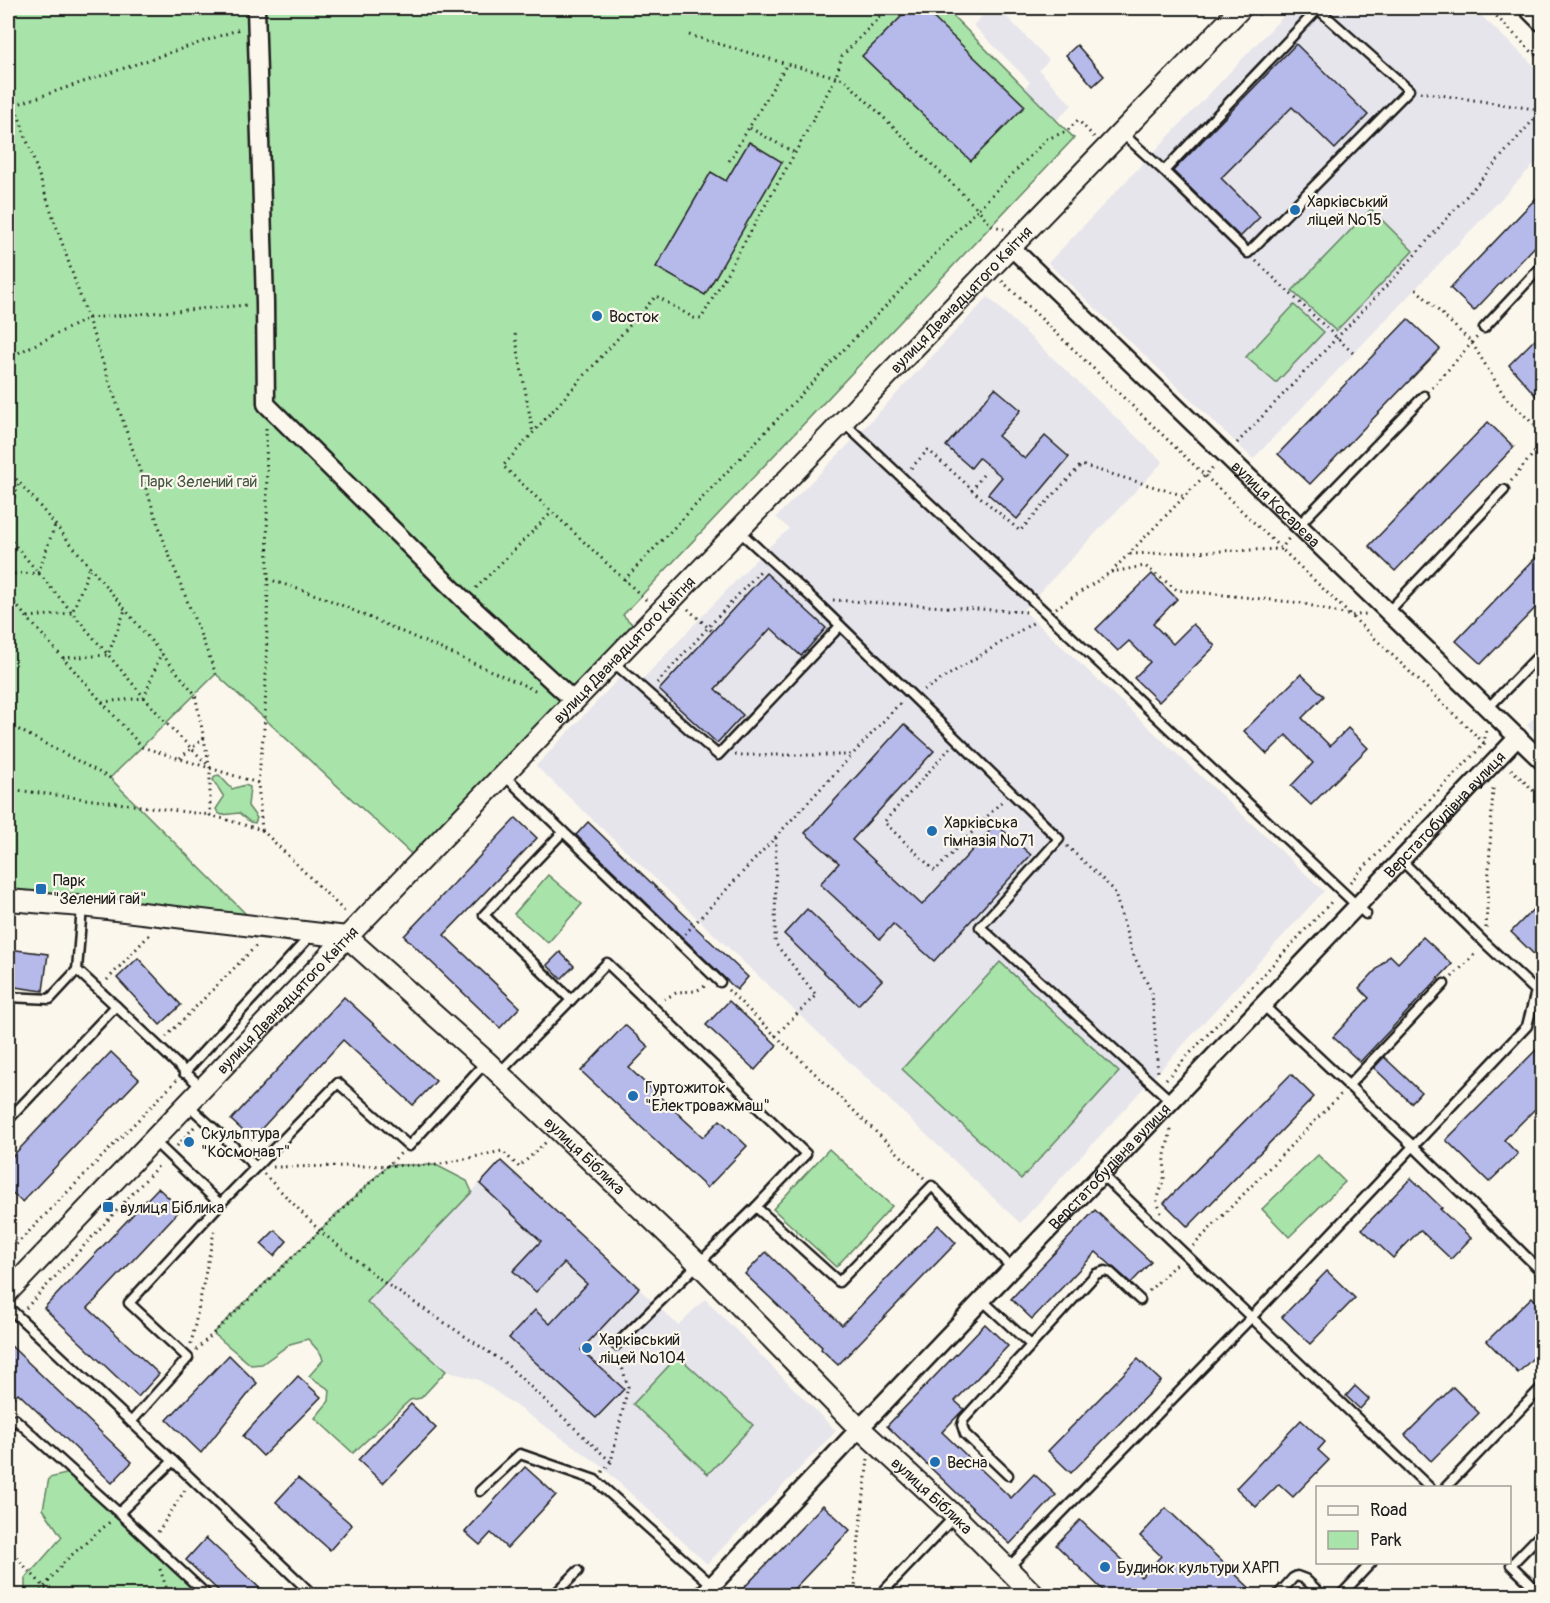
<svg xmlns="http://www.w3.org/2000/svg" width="1550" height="1603" font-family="Pangolin,sans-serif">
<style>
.built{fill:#e6e5ec}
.green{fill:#a8e3a9;stroke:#628062;stroke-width:1.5}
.building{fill:#b6baeb;stroke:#1c1c1c;stroke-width:1.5}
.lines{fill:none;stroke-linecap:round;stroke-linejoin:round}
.service-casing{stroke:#1c1c1c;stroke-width:13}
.minor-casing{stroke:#1c1c1c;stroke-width:21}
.tertiary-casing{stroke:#1c1c1c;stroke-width:24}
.secondary-casing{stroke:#1c1c1c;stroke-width:27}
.path{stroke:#1c1c1c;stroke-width:3;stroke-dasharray:1.5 4.5;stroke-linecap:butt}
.service{stroke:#fbf7ec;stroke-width:8}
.minor{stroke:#fbf7ec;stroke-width:16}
.tertiary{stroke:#fbf7ec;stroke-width:20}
.secondary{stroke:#fbf7ec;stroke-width:22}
.poi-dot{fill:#1f6fb2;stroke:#fbf7ec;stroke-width:2}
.labels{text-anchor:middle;stroke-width:4.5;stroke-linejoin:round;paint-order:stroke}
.poi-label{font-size:16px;fill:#1c1c1c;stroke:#fbf7ec;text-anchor:start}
.street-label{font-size:16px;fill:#1c1c1c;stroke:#fbf7ec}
.park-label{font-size:16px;fill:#465846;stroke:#fbf7ec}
</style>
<rect width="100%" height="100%" fill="#fbf7ec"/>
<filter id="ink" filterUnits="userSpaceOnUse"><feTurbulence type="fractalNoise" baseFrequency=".0167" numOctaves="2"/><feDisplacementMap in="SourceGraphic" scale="12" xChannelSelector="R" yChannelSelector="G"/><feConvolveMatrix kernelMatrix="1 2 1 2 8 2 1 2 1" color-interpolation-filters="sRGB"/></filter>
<g filter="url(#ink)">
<!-- built -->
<g class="built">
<path d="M991,8H998L1049,60L1039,70L1072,105L1057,120L1025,88L1030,82L973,25Z"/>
<path d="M1291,8H1473L1542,73V156L1253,459L1048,263Z"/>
<path d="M988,297L1163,462L1023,610L1324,891L1020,1223L536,766L624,673L637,685L764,551L789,529L776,517L848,445Z"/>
<path d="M1542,709V741L1527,725Z"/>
<path d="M501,1161L678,1325L705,1299L836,1431L707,1564L599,1464L479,1380L446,1371L367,1302Z"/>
</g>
<!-- green -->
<g class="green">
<path d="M8,8H945L1074,138L623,615L641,633L420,862L216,674L110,778L247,915L8,894Z"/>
<path d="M1371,209L1413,251L1336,331L1292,291Z"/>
<path d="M1294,305L1324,332L1276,383L1246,357Z"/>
<path d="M219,775L232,789L245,785L250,787L248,806L257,818L255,823L250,822L239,813L222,815L218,813L216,809L224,797L213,780L215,776Z"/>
<path d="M548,875L582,904L548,943L514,914Z"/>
<path d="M1000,962L1119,1072L1021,1179L902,1069Z"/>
<path d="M829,1149L892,1206L836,1267L773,1209Z"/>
<path d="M1318,1155L1345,1182L1289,1237L1262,1209Z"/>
<path d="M388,1165H436L467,1181L472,1192L367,1302L446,1371L421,1398L410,1400L353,1453L315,1418L329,1401L330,1390L309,1376L323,1360L321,1354L308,1339L290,1344L262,1364L251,1365L213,1333Z"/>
<path d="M678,1356L753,1425L708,1474L633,1404Z"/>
<path d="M74,1472L207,1596H25V1579L62,1537L43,1509L49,1478Z"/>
</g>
<!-- building -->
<g class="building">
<path d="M910,8H923L1025,106L971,161L862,56Z"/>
<path d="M1296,44L1368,115L1335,149L1292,107L1221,178L1260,217L1240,237L1173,171Z"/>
<path d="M1077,45L1104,76L1093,86L1066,55Z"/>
<path d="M749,142L782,162L705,295L656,267L711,172L726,181Z"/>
<path d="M1542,192V239L1474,311L1450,288Z"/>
<path d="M1408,319L1440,349L1310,484L1278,454Z"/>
<path d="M1534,340L1542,349V403L1509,365Z"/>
<path d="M995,388L1021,410L998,436L1025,459L1045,436L1069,457L1017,519L988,494L1002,477L979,458L971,468L946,446Z"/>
<path d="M1488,422L1514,447L1395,571L1369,546Z"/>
<path d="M1542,551V601L1481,664L1456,641Z"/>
<path d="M766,573L826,628L801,656L771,628L715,689L743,715L717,743L659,690Z"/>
<path d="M1152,574L1177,599L1153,624L1173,644L1193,624L1215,646L1159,702L1134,678L1150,662L1129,641L1118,651L1096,629Z"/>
<path d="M1301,674L1324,696L1302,718L1330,746L1348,728L1368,748L1311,805L1291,786L1313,763L1286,735L1267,754L1244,731Z"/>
<path d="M904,724L934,751L852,840L922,905L996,824L1031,855L934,961L893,924L880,939L820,884L839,863L805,833Z"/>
<path d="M516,818L537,838L444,935L520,1007L500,1028L404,936Z"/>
<path d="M588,822L692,922L691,923L748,977L737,990L576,835Z"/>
<path d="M1542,900V962L1511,932Z"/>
<path d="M807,909L882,980L858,1005L784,934Z"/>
<path d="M1423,937L1452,964L1360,1062L1333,1037L1369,998L1359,988L1390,955L1398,963Z"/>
<path d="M8,949L48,954L43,991L8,986Z"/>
<path d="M560,952L574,966L561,979L547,965Z"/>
<path d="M138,958L181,1005L160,1025L117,978Z"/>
<path d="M344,997L436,1081L413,1105L343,1040L252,1139L231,1120Z"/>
<path d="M729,1001L777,1045L755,1070L706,1025Z"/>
<path d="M625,1025L649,1047L629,1068L703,1137L720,1120L747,1146L707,1188L581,1071Z"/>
<path d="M1542,1044V1102L1504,1140L1518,1154L1489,1182L1446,1140Z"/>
<path d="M111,1052L139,1079L22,1202L8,1189V1161Z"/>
<path d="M1384,1057L1421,1092L1411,1103L1374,1068Z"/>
<path d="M1291,1074L1314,1097L1188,1227L1164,1203Z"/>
<path d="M501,1161L639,1288L581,1350L624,1389L596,1418L509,1338L535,1310L550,1324L587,1284L564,1263L536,1292L513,1271L541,1241L480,1184Z"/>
<path d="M1411,1178L1442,1208L1440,1209L1471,1238L1451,1259L1420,1230L1393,1258L1362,1229Z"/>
<path d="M158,1188L181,1209L88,1308L159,1374L138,1397L44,1308Z"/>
<path d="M1095,1210L1151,1262L1131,1283L1096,1252L1032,1319L1011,1299Z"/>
<path d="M938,1225L956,1243L838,1365L821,1349L822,1347L745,1274L766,1252L842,1325Z"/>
<path d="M275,1230L287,1241L274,1256L261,1244Z"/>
<path d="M1327,1271L1355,1298L1310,1344L1282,1317Z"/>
<path d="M1532,1297L1542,1308V1349L1518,1373L1487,1341Z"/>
<path d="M985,1324L1008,1346L955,1401L964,1409L942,1432L1011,1498L1034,1474L1056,1495L1010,1544L887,1426Z"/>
<path d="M8,1343L132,1462L112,1483L18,1393L8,1403Z"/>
<path d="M229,1355L257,1383L201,1453L167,1420Z"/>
<path d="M1138,1359L1161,1381L1071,1473L1048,1451Z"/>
<path d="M298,1376L321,1397L263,1456L243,1436Z"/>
<path d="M1355,1386L1369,1399L1360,1409L1346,1396Z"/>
<path d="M1453,1387L1479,1413L1431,1461L1405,1435Z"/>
<path d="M411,1404L436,1428L383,1483L358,1460Z"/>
<path d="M1301,1420L1325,1442L1318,1450L1329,1460L1293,1497L1279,1484L1256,1507L1236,1488Z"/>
<path d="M525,1467L556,1495L507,1548L491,1533L480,1545L465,1532Z"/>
<path d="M298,1478L352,1525L330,1550L276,1502Z"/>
<path d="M823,1505L850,1530L787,1596H736Z"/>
<path d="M1166,1508L1258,1596H1109L1056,1545L1080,1520L1141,1577L1161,1556L1140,1536Z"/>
<path d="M206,1538L268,1596H224L186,1560Z"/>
</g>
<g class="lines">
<!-- service casing -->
<g class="service-casing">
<g id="service">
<path d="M1316,8L1318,9L1409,90L1248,253L1164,171L1318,9"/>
<path d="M1122,133L1164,171"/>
<path d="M1484,328L1542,266"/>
<path d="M843,422L1366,914"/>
<path d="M1299,525L1424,396"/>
<path d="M739,531L813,599L1059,839L980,927L1171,1101"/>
<path d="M1388,612L1504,490"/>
<path d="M613,662L718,755L840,626"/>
<path d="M1488,708L1542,652"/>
<path d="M504,775L720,982"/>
<path d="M82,907L77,970L116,1006"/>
<path d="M1536,991L1542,985"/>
<path d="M8,997L50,999L77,970"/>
<path d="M571,1000L607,963L806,1154L756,1207"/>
<path d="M1263,1005L1413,1146L1542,1272"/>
<path d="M184,1073L311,935"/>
<path d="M499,1073L571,1000L484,915L563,832"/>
<path d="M1348,1086L1444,984"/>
<path d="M187,1104L256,1167L220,1204"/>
<path d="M8,1120L116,1006L202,1088"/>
<path d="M256,1167L338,1083L409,1146L486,1062"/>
<path d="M1101,1174L1430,1488"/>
<path d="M982,1300L1031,1345"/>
<path d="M8,1307L173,1461L119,1513L15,1419L8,1427"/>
<path d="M616,1345L756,1207L839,1282L932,1186L1012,1268"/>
<path d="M131,1422L188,1358L129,1303L220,1204L153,1140"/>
<path d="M173,1461L314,1596"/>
<path d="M1008,1475L965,1434L962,1425L964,1419L1096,1274L1105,1271L1111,1273L1140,1300"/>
<path d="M1445,1488L1542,1387"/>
<path d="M480,1491L520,1454L595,1480L712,1585"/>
<path d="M119,1513L208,1596"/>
<path d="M1542,1533L1511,1565L1542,1595"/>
<path d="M1008,1568L1248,1321L1527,1026L1536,991L1485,943L1401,860"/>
<path d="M553,1596L578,1571"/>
<path d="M879,1596L954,1517"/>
<path d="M1277,1596L1293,1578L1297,1576L1305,1579L1323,1596"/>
<path d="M1340,1596L1372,1562"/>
</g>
</g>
<!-- minor casing -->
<g class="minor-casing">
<g id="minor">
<path d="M256,8L265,303L266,404L463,599L574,701"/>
<path id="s1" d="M1011,247L1542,761"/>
<path id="s2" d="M702,1596L860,1428L1518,737"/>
</g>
</g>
<!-- tertiary casing -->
<g class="tertiary-casing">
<g id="tertiary">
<path id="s3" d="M8,900L82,906L347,937L487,1062L698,1263L853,1422L955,1516L1035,1596"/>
<path id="s4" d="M8,1292L347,937L1241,8"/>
</g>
</g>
<!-- secondary casing -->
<g class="secondary-casing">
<path id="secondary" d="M1531,8L1542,19"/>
</g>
<!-- path -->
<g class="path">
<path d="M1488,8L1542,62"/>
<path d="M1258,15L1265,8"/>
<path d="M689,35L787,64"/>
<path d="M8,85L166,547L216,674"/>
<path d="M1420,92L1541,110"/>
<path d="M15,105L240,29"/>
<path d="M750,128L795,153"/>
<path d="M729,161L787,64L844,79L978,209L1047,139L1067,131L1078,120L1094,137"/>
<path d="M1256,261L1354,354"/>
<path d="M1002,281L1485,744"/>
<path d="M1416,289L1472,343L1505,397L1542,432"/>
<path d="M515,334L533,433"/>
<path d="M8,358L89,318L248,305"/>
<path d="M1432,388L1477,337"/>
<path d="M1237,443L1406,265L1542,110"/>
<path d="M911,468L928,450L972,489"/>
<path d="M8,470L33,498L195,694L209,764"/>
<path d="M983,475L972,490L1020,531L1081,465L1185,496L1213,467"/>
<path d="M1511,481L1542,443"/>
<path d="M8,514L19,483"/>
<path d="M8,537L166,723L210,767V815L262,830L258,783L142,747L8,596"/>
<path d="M1130,554L1281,549L1289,538"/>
<path d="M1111,572L1145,566L1177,590L1301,603L1351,616L1366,614"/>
<path d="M8,574L38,573L55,525"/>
<path d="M268,579L325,598L537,691"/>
<path d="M624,580L978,209L991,225L1004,229"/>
<path d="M476,588L552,512"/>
<path d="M646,600L503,466L656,296L694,318L701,319L795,153L836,77L842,56L888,8"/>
<path d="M833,600L1027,612"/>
<path d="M1056,608L1111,572L1185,496"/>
<path d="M688,609L713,632"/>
<path d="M28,617L72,613L90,567"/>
<path d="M63,658L108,655L125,610"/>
<path d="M657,683L762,569"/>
<path d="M924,690L1036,621"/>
<path d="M102,702L144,698L161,653"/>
<path d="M8,724L110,778"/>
<path d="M950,748L884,822L935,871L1003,800"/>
<path d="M735,755H852L900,703L903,701"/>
<path d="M180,758L204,738"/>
<path d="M1511,769L1542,799"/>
<path d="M258,783L265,719L268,579L266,427"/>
<path d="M8,789L210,815"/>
<path d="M262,830L346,913"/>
<path d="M1067,846L1114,890L1132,952L1152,993L1158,1073"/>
<path d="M1350,882L1484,744L1486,730"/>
<path d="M1486,928L1493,788"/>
<path d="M685,934L852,755"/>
<path d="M1452,977L1477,952"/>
<path d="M107,980L152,932"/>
<path d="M728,990L924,1178"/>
<path d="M664,999L678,992L696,991L705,986"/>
<path d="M775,1036L816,995L775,943L776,837"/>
<path d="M166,1037L258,944"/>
<path d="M1166,1079L1333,900"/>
<path d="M177,1146L195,1126"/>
<path d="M273,1167L436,1165L502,1151L519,1167L546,1142"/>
<path d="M264,1174L320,1231L385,1283L505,1363L611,1462"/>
<path d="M1161,1213L1157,1201L1164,1179L1165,1155L1172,1126"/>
<path d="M8,1236L16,1245"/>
<path d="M1193,1246L1341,1094"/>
<path d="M8,1253L177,1080"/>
<path d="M1149,1291L1178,1262"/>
<path d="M26,1308L160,1164"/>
<path d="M191,1344L215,1227"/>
<path d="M196,1350L401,1153"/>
<path d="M602,1472L611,1462L628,1387L619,1357"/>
<path d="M158,1532L185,1490"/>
<path d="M8,1549L53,1596"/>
<path d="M160,1569L169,1596"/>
<path d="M37,1596L66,1560L112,1520"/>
<path d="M861,1596L854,1582L868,1459"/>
</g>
<!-- service -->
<use href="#service" class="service"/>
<!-- minor -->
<use href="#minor" class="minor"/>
<!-- tertiary -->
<use href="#tertiary" class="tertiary"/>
<!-- secondary -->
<use href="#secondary" class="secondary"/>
</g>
</g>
<!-- markers -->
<g class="poi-dot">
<circle cx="1295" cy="210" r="6"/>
<circle cx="597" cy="316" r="6"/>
<circle cx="932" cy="831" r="6"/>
<rect x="35" y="883" width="12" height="12" rx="3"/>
<circle cx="633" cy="1096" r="6"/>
<circle cx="189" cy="1142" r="6"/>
<rect x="102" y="1201" width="12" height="12" rx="3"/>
<circle cx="587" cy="1348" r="6"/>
<circle cx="935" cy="1462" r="6"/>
<circle cx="1105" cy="1567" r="6"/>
</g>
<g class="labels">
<!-- poi labels -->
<g class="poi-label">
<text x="1307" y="207">Харківський<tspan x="1307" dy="18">ліцей №15</tspan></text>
<text x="609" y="322">Восток</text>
<text x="944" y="828">Харківська<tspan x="944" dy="18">гімназія №71</tspan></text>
<text x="53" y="886">Парк<tspan x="53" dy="18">"Зелений гай"</tspan></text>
<text x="645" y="1093">Гуртожиток<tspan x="645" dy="18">"Електроважмаш"</tspan></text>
<text x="201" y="1139">Скульптура<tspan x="201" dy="18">"Космонавт"</tspan></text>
<text x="120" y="1213">вулиця Біблика</text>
<text x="599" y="1345">Харківський<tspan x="599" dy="18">ліцей №104</tspan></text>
<text x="947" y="1468">Весна</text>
<text x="1117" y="1573">Будинок культури ХАРП</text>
</g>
<!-- street labels -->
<g class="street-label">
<text dy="6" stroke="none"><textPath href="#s4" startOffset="1376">вулиця Дванадцятого Квітня</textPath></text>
<text dy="6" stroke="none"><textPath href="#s1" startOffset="369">вулиця Косарєва</textPath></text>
<text dy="6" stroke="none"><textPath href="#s4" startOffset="890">вулиця Дванадцятого Квітня</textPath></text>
<text dy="6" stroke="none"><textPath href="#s2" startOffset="1078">Верстатобудівна вулиця</textPath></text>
<text dy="6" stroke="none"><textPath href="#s4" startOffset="404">вулиця Дванадцятого Квітня</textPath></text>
<text dy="6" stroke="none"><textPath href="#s3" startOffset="664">вулиця Біблика</textPath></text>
<text dy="6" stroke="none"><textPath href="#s2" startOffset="592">Верстатобудівна вулиця</textPath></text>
<text dy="6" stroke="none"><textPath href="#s3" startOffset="1150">вулиця Біблика</textPath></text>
</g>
<!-- park labels -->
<g class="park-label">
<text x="199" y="487">Парк Зелений гай</text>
</g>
</g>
<!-- margin -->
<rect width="1550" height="1603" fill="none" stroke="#fbf7ec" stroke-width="30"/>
<rect x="15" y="15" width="1520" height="1573" fill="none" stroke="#1c1c1c" stroke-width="2" filter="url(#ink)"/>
<!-- legend -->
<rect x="1316" y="1486" width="195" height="78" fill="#fbf7ec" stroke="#a29f99" stroke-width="1.5"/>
<rect x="1328" y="1506" width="30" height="9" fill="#fbf7ec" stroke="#a29f99" stroke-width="1.5"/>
<text x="1370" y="1516" font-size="18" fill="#1c1c1c">Road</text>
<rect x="1328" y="1531" width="30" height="18" fill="#a8e3a9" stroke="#a29f99" stroke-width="1.5"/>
<text x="1370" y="1546" font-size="18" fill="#1c1c1c">Park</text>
</svg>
